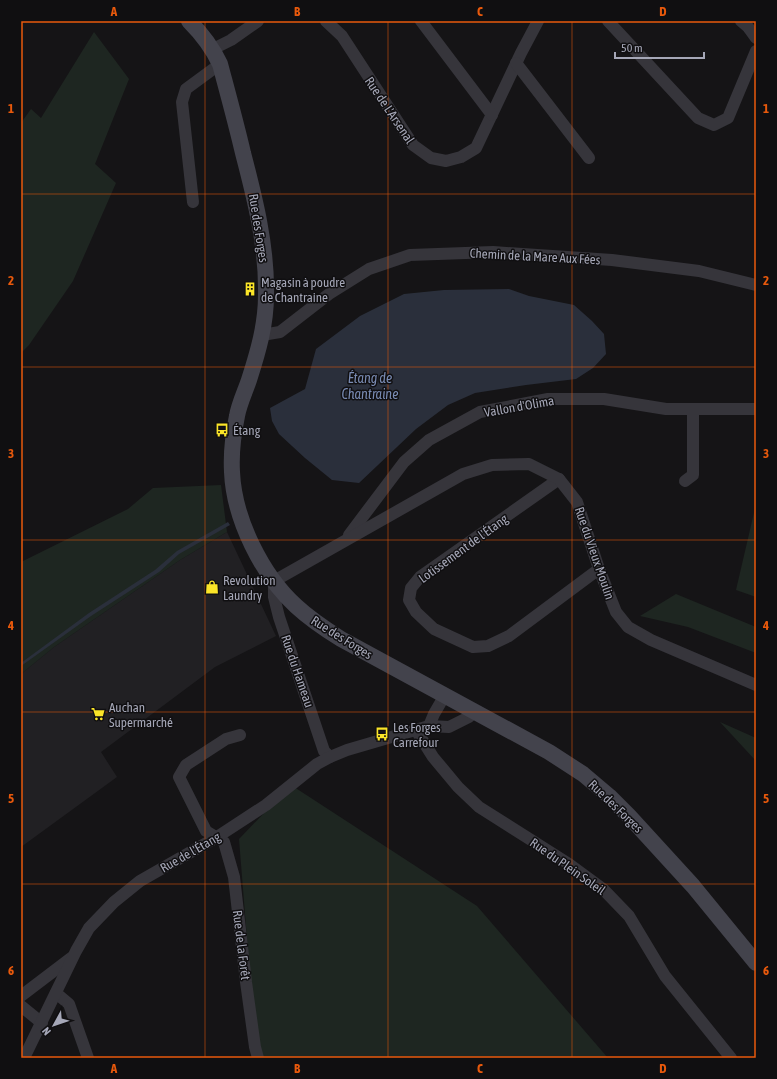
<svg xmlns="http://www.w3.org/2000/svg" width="777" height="1079" font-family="'Asap Condensed',sans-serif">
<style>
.built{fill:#212023}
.green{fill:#1e2621}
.water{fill:#2a2f3b}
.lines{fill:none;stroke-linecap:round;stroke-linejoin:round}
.minor{stroke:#36353b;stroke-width:12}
.secondary{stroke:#43434c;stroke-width:16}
.grid{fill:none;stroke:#e8590c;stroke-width:1;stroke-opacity:0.55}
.labels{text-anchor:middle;stroke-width:3;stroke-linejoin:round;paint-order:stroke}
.street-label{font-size:13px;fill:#a5a7b7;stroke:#100f11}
.poi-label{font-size:13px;fill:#a5a7b7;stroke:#100f11;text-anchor:start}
.water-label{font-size:14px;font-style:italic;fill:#7a8cb4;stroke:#100f11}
.neatline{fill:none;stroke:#e8590c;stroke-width:1.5}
.grid-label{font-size:13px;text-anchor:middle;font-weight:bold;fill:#e8590c}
</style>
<rect width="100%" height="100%" fill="#151416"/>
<!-- built -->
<path class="built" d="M227,532L276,636L215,667L101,752L117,777L21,847V674L54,647L180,560Z"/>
<!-- green -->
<g class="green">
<path d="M94,32L129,79L95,164L116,183L73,281L29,345L21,353V123L31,109L41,118Z"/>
<path d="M221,485L227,532L180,560L54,647L21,674V562L128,509L153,488Z"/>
<path d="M756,504V597L736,590Z"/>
<path d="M676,594L756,627V653L688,627L640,616Z"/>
<path d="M720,722L756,738V761Z"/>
<path d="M291,785L477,906L608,1058H260L254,1026L239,839Z"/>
</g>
<!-- water -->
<g class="water">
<path d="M509,289L529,296L574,305L592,321L604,334L606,354L593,368L576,379L526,385L475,393L448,405L416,429L359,483L332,480L305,458L279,434L272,421L270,408L305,389L316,349L360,316L404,294L444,290Z"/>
<path d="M228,522L230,525L179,554L159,572L91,616L21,666V663L89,613L155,570L177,551Z"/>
</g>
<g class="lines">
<!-- minor -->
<g class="minor">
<path d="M326,21L342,36L413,145L431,158L446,161L461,157L476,148L521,53L538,21"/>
<path d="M421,21L492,115"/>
<path d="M608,21L698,118L714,125L728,118L756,51"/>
<path d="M741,21L748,27L756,38"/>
<path d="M213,49L231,40L258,21"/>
<path d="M516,63L589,158"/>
<path d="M193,202L182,102L186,89L220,64"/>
<path d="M262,335L280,332L329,294L369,269L410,255L493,252L612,260L699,271L756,285"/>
<path d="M559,479L420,577L411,588L409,600L416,612L434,629L473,647L488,646L509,636L599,569"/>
<path d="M685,481L693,475V409"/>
<path d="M349,535L404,462L429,440L480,412L548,399H604L666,409H756"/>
<path d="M429,726L434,714L445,695"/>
<path d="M416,730L433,757L458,787L479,807L569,864L603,889L629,916L665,976L731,1058"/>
<path d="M240,735L226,739L186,765L179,777L206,831L224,842L234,877L246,982L255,1047L258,1058"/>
<path d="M330,757L324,751L279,617L274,597V581L463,474L492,465L529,464L559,479L577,502L599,569L616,612L628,627L651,640L756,685"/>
<path d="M56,993L69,1004L88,1058"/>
<path d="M21,996L71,958"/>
<path d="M21,1006L42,1023"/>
<path d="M24,1058L76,951L89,928L114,902L140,881L217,837L266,805L317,764L330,757L347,750L429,726L449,727L469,717L474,711"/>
</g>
<!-- secondary -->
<path class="secondary" d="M189,21C202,34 212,47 220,64C228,94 236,123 243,153C255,199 267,246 266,295C266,325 258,352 249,380C245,392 239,404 237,416C233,435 231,454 232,472C234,519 262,575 296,606C310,619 325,629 341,639L549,752L583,774L609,796L629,816L693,886L756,963"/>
</g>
<!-- grid -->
<path class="grid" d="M205,21V1058M388,21V1058M572,21V1058M21,194H756M21,367H756M21,540H756M21,712H756M21,884H756"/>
<!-- icons -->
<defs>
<g id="building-bare" transform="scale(1.08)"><path d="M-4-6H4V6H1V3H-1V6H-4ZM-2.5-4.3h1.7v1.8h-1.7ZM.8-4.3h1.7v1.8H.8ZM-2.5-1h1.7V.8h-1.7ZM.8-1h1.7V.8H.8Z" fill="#fbe528" stroke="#100f11" stroke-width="2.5" paint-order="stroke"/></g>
<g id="bus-bare" transform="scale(1.08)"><path d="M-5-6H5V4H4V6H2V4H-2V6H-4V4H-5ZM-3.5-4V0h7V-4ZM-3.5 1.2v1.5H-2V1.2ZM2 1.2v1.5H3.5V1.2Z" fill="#fbe528" stroke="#100f11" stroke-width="2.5" paint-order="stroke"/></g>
<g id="shop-bare" transform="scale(1.08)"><path d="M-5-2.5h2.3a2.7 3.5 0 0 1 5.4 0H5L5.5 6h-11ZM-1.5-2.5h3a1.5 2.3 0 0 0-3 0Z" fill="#fbe528" stroke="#100f11" stroke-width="2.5" paint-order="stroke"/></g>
<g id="supermarket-bare" transform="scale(1.08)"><path d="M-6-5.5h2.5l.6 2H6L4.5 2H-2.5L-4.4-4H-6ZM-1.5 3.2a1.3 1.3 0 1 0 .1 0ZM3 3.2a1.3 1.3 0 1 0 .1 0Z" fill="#fbe528" stroke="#100f11" stroke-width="2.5" paint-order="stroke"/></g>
</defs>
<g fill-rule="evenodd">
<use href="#building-bare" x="250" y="289"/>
<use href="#bus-bare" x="222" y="430"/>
<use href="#shop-bare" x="212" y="587"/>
<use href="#supermarket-bare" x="98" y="714"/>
<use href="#bus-bare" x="382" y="734"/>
</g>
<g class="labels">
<!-- street labels -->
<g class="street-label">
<text transform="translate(390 110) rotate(56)" y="5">Rue de L'Arsenal</text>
<text transform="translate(259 228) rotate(81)" y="5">Rue des Forges</text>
<text transform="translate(535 256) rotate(3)" y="5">Chemin de la Mare Aux Fées</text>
<text transform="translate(519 406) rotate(-10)" y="5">Vallon d'Olima</text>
<text transform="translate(463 548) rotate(-36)" y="5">Lotissement de l'Étang</text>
<text transform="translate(595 553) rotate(71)" y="5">Rue du Vieux Moulin</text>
<text transform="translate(342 637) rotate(32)" y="5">Rue des Forges</text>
<text transform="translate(298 671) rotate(71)" y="5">Rue du Hameau</text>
<text transform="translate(616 806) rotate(44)" y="5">Rue des Forges</text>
<text transform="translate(190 852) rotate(-30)" y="5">Rue de l'Étang</text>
<text transform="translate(568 866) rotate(35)" y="5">Rue du Plein Soleil</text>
<text transform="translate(242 945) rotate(83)" y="5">Rue de la Forêt</text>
</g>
<!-- poi labels -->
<g class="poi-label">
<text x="261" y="287">Magasin à poudre<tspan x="261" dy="15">de Chantraine</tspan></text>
<text x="233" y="435">Étang</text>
<text x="223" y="585">Revolution<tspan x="223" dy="15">Laundry</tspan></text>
<text x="109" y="712">Auchan<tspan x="109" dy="15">Supermarché</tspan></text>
<text x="393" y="732">Les Forges<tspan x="393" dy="15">Carrefour</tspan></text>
</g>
<!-- water labels -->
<g class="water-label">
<text x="370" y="383">Étang de<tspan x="370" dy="16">Chantraine</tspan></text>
</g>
</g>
<!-- border -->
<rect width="777" height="1079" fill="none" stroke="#100f11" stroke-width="44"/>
<!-- north arrow -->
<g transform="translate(54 1025) rotate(230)" stroke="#100f11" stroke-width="3" paint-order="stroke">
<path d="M0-3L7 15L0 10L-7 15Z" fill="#a5a7b7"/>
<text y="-6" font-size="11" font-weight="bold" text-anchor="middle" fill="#a5a7b7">N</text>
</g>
<!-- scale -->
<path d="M615 52v6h89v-6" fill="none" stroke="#a5a7b7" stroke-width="2"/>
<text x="621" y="52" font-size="12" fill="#a5a7b7" stroke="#100f11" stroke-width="3" paint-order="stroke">50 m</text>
<rect x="22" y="22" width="733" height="1035" class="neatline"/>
<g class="grid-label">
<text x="114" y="16">A</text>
<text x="297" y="16">B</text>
<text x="480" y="16">C</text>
<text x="663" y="16">D</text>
<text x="11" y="113">1</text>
<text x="766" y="113">1</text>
<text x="11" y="285">2</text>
<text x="766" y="285">2</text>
<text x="11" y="458">3</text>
<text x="766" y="458">3</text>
<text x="11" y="630">4</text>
<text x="766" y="630">4</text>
<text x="11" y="803">5</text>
<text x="766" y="803">5</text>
<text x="11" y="975">6</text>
<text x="766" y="975">6</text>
<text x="114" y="1073">A</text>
<text x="297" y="1073">B</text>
<text x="480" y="1073">C</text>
<text x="663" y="1073">D</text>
</g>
</svg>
